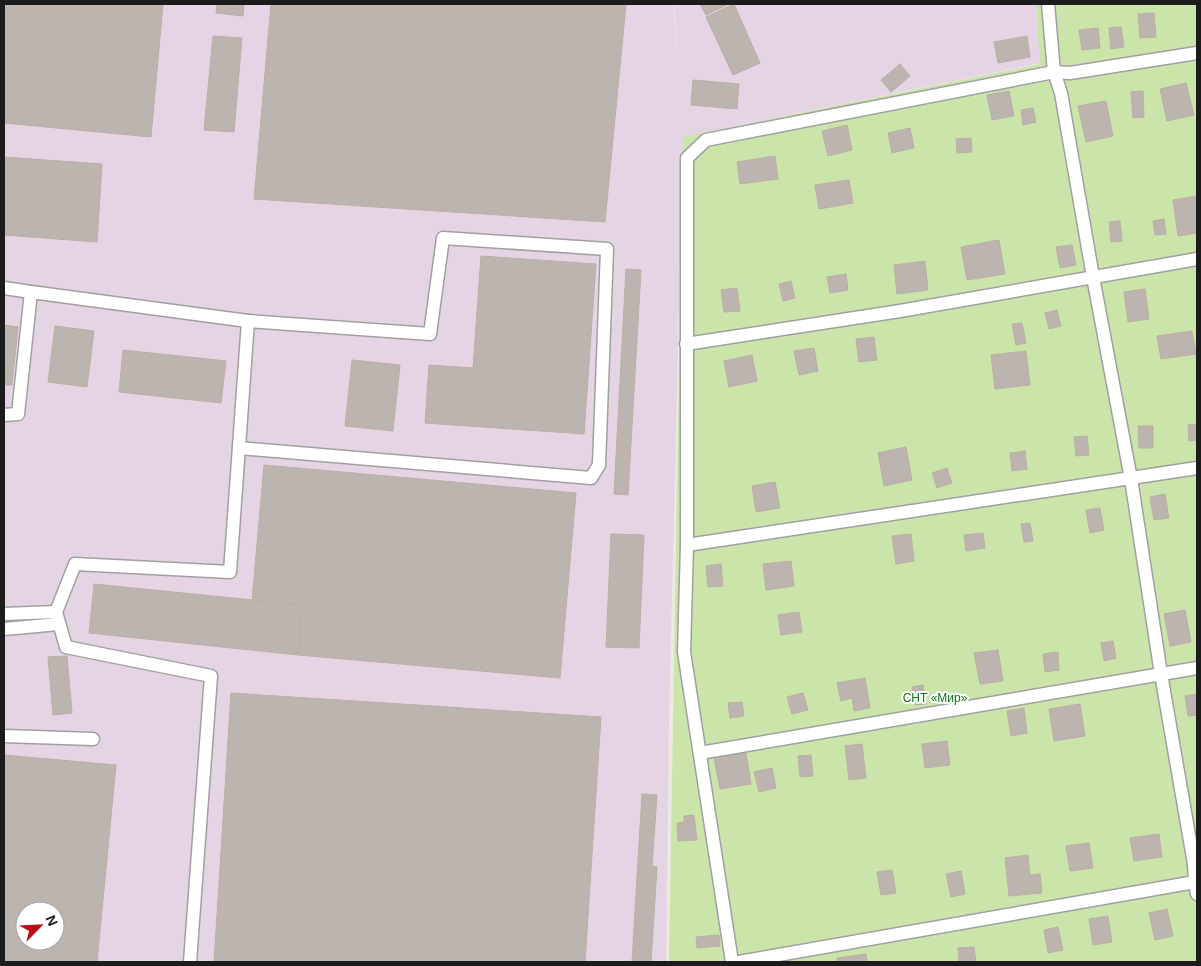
<svg xmlns="http://www.w3.org/2000/svg" width="1201" height="966" font-family="Helvetica,sans-serif">
<style>
.industrial{fill:#e5d4e3;fill-rule:evenodd}
.grass{fill:#cae4aa}
.building{fill:#bcb4af;stroke:#bdaea5;fill-rule:evenodd}
.lines{fill:none;stroke-linecap:round;stroke-linejoin:round}
.lane-casing{stroke:#a0a0a0;stroke-width:15}
.lane{stroke:#fff;stroke-width:12}
.labels{text-anchor:middle;stroke-width:4;stroke-linejoin:round;paint-order:stroke}
.park-label{font-size:12px;fill:#127115;stroke:#fff}
</style>
<rect width="100%" height="100%" fill="#ece8e2"/>
<!-- industrial -->
<path class="industrial" d="M4,4H673L679,76L674,4H1036L1040,63L683,137L669,720L666,962H4ZM25,911H55V941H25Z"/>
<!-- grass -->
<path class="grass" d="M1036,4H1197V962H669L683,137L1040,64Z"/>
<!-- building -->
<g class="building">
<path d="M4,4H163L151,137L4,123Z"/>
<path d="M217,4H244L243,16L216,13Z"/>
<path d="M271,4H626L605,222L254,199Z"/>
<path d="M700,4H726L727,5L706,15Z"/>
<path d="M734,4L760,63L733,75L706,17Z"/>
<path d="M1154,13L1156,37L1140,38L1138,14Z"/>
<path d="M1121,27L1124,47L1111,49L1109,28Z"/>
<path d="M1098,28L1100,48L1082,50L1079,30Z"/>
<path d="M213,36L242,38L234,132L204,130Z"/>
<path d="M1027,36L1030,57L998,63L994,42Z"/>
<path d="M900,64L910,76L891,92L881,80Z"/>
<path d="M693,80L739,84L737,109L691,105Z"/>
<path d="M1186,83L1194,115L1167,121L1160,89Z"/>
<path d="M1009,91L1014,116L992,120L987,95Z"/>
<path d="M1143,91L1144,117L1133,118L1131,92Z"/>
<path d="M1106,101L1113,136L1086,142L1078,106Z"/>
<path d="M1033,108L1036,122L1023,125L1021,110Z"/>
<path d="M847,125L852,150L828,156L822,131Z"/>
<path d="M910,128L914,148L892,153L888,133Z"/>
<path d="M971,138L972,152L957,153L956,139Z"/>
<path d="M775,156L778,179L740,184L737,162Z"/>
<path d="M4,157L102,164L97,242L4,235Z"/>
<path d="M849,180L853,203L819,209L815,185Z"/>
<path d="M1197,196V233L1178,236L1173,200Z"/>
<path d="M1164,219L1166,234L1155,235L1153,221Z"/>
<path d="M1120,221L1122,241L1111,242L1109,222Z"/>
<path d="M999,240L1005,274L967,280L961,247Z"/>
<path d="M1072,245L1076,265L1060,268L1056,247Z"/>
<path d="M481,256L596,264L584,434L425,423L429,365L473,368Z"/>
<path d="M925,261L928,290L897,294L894,265Z"/>
<path d="M626,269L641,270L628,495L614,494Z"/>
<path d="M846,274L848,290L830,293L827,277Z"/>
<path d="M791,281L795,298L783,301L779,284Z"/>
<path d="M737,288L740,311L724,312L721,290Z"/>
<path d="M1145,289L1149,319L1128,322L1124,292Z"/>
<path d="M1057,310L1061,326L1049,329L1045,313Z"/>
<path d="M1022,323L1026,343L1016,345L1012,324Z"/>
<path d="M4,325L18,327L12,385H4Z"/>
<path d="M55,326L94,331L87,387L48,382Z"/>
<path d="M1192,331L1196,354L1161,359L1157,336Z"/>
<path d="M874,337L877,360L859,362L856,339Z"/>
<path d="M814,348L818,371L799,375L794,351Z"/>
<path d="M123,350L226,361L221,403L119,392Z"/>
<path d="M1026,351L1030,385L995,389L991,355Z"/>
<path d="M752,355L757,381L729,387L724,361Z"/>
<path d="M352,360L400,365L393,431L345,426Z"/>
<path d="M1197,424V440L1189,441L1188,425Z"/>
<path d="M1138,426H1153V448H1139Z"/>
<path d="M1087,436L1089,455L1076,456L1074,437Z"/>
<path d="M906,447L912,480L884,486L878,453Z"/>
<path d="M1025,451L1027,469L1012,471L1010,453Z"/>
<path d="M264,465L576,493L560,678L298,655L302,605L252,601Z"/>
<path d="M947,468L952,483L937,488L932,473Z"/>
<path d="M775,482L780,508L756,512L752,486Z"/>
<path d="M1165,494L1169,518L1154,520L1150,497Z"/>
<path d="M1100,508L1104,530L1090,533L1086,510Z"/>
<path d="M1030,523L1033,541L1024,542L1021,524Z"/>
<path d="M983,533L985,548L966,551L964,535Z"/>
<path d="M611,534L644,535L639,648L606,647Z"/>
<path d="M911,534L914,561L896,564L892,536Z"/>
<path d="M791,561L794,586L766,590L763,564Z"/>
<path d="M721,564L723,586L708,587L706,566Z"/>
<path d="M94,584L302,605L298,655L89,633Z"/>
<path d="M1185,610L1191,642L1170,646L1164,614Z"/>
<path d="M799,612L802,632L781,635L778,615Z"/>
<path d="M1113,641L1116,658L1104,661L1101,643Z"/>
<path d="M998,650L1003,681L980,684L974,653Z"/>
<path d="M1058,652L1059,670L1045,672L1043,654Z"/>
<path d="M67,656L72,713L53,715L48,657Z"/>
<path d="M865,678L870,708L854,711L852,698L841,701L837,683Z"/>
<path d="M923,685L926,704L915,705L912,687Z"/>
<path d="M231,693L601,717L585,962H214Z"/>
<path d="M803,693L808,710L792,714L787,697Z"/>
<path d="M1197,694V715L1188,716L1185,696Z"/>
<path d="M742,702L744,716L730,718L728,703Z"/>
<path d="M1080,704L1085,736L1054,741L1049,709Z"/>
<path d="M1024,708L1027,733L1011,736L1007,711Z"/>
<path d="M947,741L950,765L925,768L922,744Z"/>
<path d="M862,744L866,778L849,780L845,746Z"/>
<path d="M746,753L751,784L720,789L714,758Z"/>
<path d="M4,755L116,765L97,962H4ZM25,911H55V941H25Z"/>
<path d="M811,755L813,776L800,777L798,756Z"/>
<path d="M772,768L776,788L759,792L754,772Z"/>
<path d="M642,794L657,795L652,866L657,867L651,962H632Z"/>
<path d="M694,815L697,840L678,841L677,823L684,822V816Z"/>
<path d="M1159,834L1162,857L1134,861L1130,838Z"/>
<path d="M1089,843L1093,868L1070,871L1066,846Z"/>
<path d="M1028,855L1030,875L1040,874L1042,893L1009,896L1005,858Z"/>
<path d="M892,870L896,893L881,895L877,872Z"/>
<path d="M961,871L965,894L951,897L946,874Z"/>
<path d="M1167,909L1173,936L1155,940L1149,913Z"/>
<path d="M1108,916L1112,942L1093,945L1089,919Z"/>
<path d="M1058,927L1063,950L1048,953L1044,930Z"/>
<path d="M719,935L720,946L697,948L696,937Z"/>
<path d="M974,947L976,962H959L958,948Z"/>
<path d="M866,954L867,962H838L837,958Z"/>
</g>
<g class="lines">
<!-- lane casing -->
<g class="lane-casing">
<g id="lane">
<path d="M1048,4L1054,72L1061,93L1093,277L1131,479L1161,674L1194,864L1195,882L1197,894"/>
<path d="M4,288L31,292"/>
<path d="M686,344L900,311L1197,259"/>
<path d="M4,415L18,414L31,292L248,321L230,572L75,564L56,612L66,647L211,676L190,962"/>
<path d="M239,448L591,478L599,465L607,249L443,238L430,334L248,321"/>
<path d="M687,545L1197,468"/>
<path d="M4,614L56,612"/>
<path d="M4,629L59,624"/>
<path d="M4,736L93,739"/>
<path d="M700,753L1197,668"/>
<path d="M732,962L684,652L687,545V158L706,140L1054,72L1070,73L1197,53"/>
<path d="M739,962L1195,882"/>
</g>
</g>
<!-- lane -->
<use href="#lane" class="lane"/>
</g>
<g class="labels">
<!-- park labels -->
<g class="park-label">
<text x="935" y="702">СНТ «Мир»</text>
</g>
</g>
<!-- border -->
<rect width="1201" height="966" fill="none" stroke="#1c1c1c" stroke-width="10"/>
<!-- north arrow -->
<g transform="translate(40 926) rotate(66)"><circle r="24" fill="#ffffff" stroke="#a4a4a4"/>
<path d="M0-4L9 19L0 12L-9 19Z" fill="#ba0d17"/>
<text y="-8" font-size="14" font-weight="bold" text-anchor="middle" fill="#1c1c1c">N</text>
</g>
</svg>
